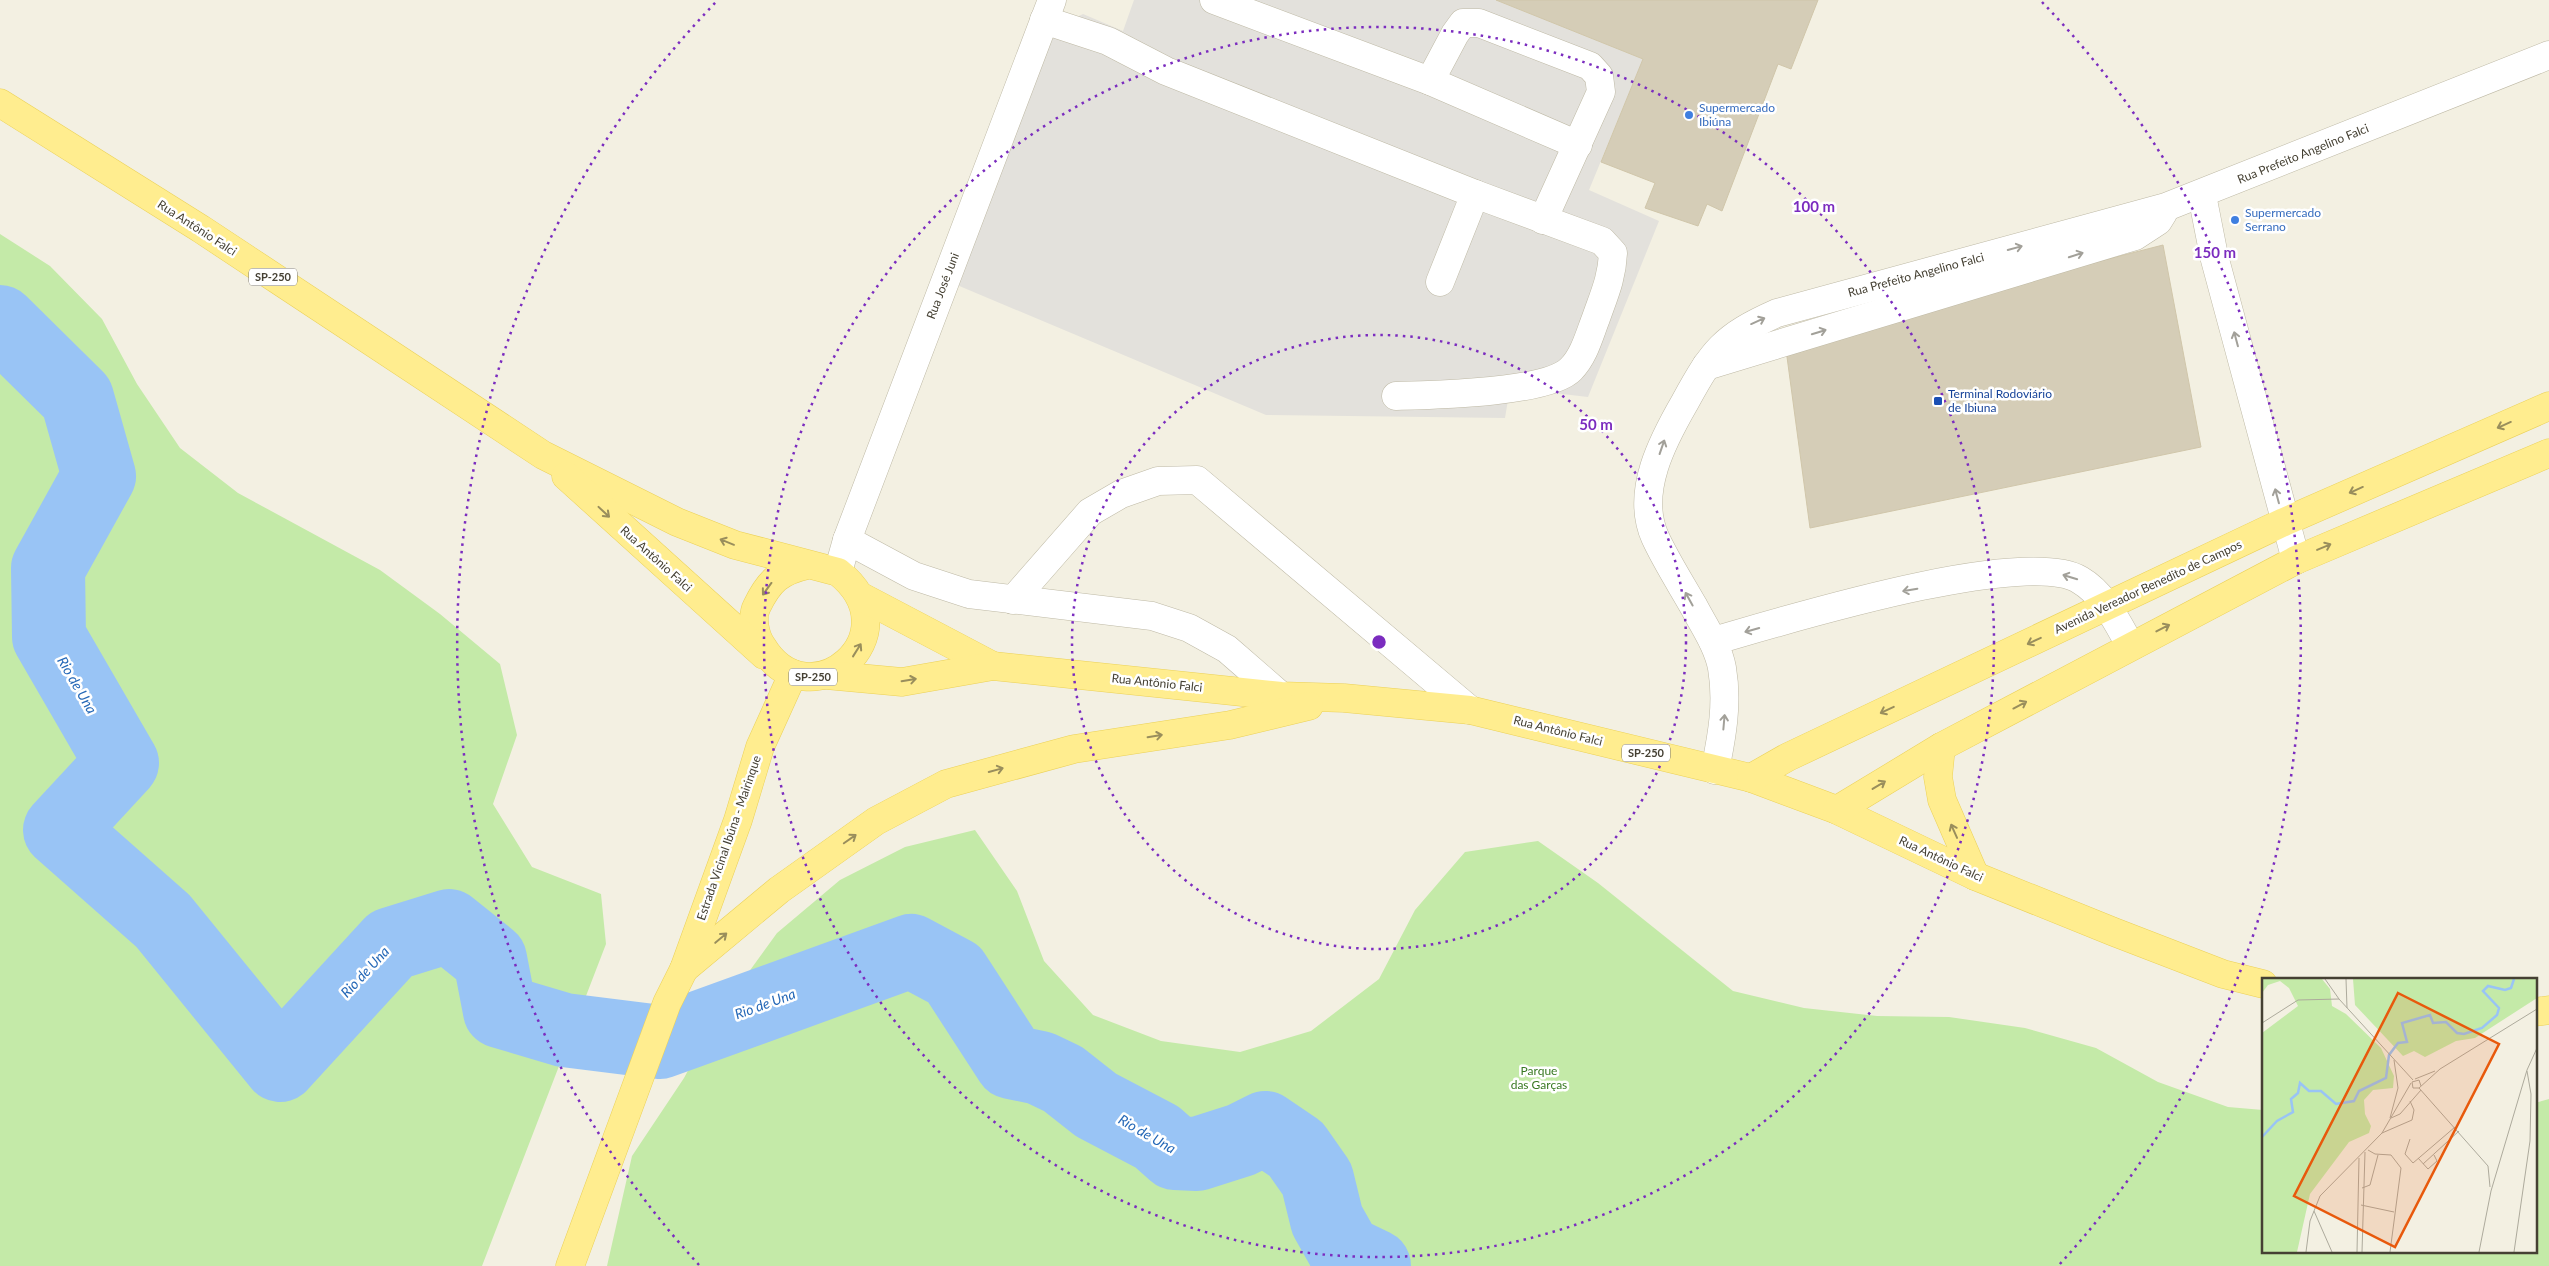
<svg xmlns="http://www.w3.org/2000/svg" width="2549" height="1266" font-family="Lato,sans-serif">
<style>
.green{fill:#c4eaa8}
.parking{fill:#e3e1dc}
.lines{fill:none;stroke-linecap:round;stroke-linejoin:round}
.river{stroke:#99c4f5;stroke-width:74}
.building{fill:#d5cdb7;stroke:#d0c6aa}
.minor-casing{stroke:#beb9a5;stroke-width:29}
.major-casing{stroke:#ebd158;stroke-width:29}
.minor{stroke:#fff;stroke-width:28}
.major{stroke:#ffed8f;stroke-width:28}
.oneway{stroke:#a2a099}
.oneway2{stroke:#998e5c}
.ring{fill:none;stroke:#7b2cbf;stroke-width:2.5;stroke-dasharray:2.5 5}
.shop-dot{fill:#3f7fe0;stroke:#fff;stroke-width:2}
.transit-dot{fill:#1a4fb4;stroke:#fff;stroke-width:2}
.labels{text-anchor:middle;stroke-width:5;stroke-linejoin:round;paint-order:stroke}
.shield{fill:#fff;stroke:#7d7970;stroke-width:1}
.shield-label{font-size:11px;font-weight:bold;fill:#454033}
.shop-label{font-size:12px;fill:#366cbe;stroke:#fff;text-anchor:start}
.street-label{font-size:12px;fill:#454033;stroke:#fff}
.transit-label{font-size:12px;fill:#164399;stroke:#fff;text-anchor:start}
.park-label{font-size:12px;fill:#397923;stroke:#fff}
.water-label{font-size:14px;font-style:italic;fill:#2568b7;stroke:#fff}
.inset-river{fill:none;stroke:#99c4f5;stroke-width:2.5}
.inset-road{fill:none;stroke:#adaa9c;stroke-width:1}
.view{fill:#e8590c;fill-opacity:0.15;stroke:#e8590c;stroke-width:2.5}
.inset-edge{fill:none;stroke:#454033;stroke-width:2.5}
.centre{fill:#7b2cbf;stroke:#fff;stroke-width:2.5}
.ring-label{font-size:15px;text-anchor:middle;font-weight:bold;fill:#7b2cbf;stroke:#fff;stroke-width:5;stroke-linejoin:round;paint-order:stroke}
</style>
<rect width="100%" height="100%" fill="#f3f0e2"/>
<!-- green -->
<g class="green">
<path d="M0,234L50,266L102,319L137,384L180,448L238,493L380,570L440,614L500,664L517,735L493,804L532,867L601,894L606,944L482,1266H0Z"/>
<path d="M975,830L1017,891L1044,961L1093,1015L1161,1041L1240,1052L1311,1031L1379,979L1415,910L1465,852L1538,841L1598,883L1733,991L1804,1008L1877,1016L1949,1017L2025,1028L2096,1048L2158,1082L2228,1107L2263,1110V1252H2535V1103L2549,1099V1266H607L632,1156L684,1078L719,1013L777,933L840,880L905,847Z"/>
</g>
<!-- parking -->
<path class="parking" d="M1134,0H1496L1643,59L1589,190L1659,221L1588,397L1510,388L1505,418L1266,415L957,285L1050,30L1083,14L1123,31Z"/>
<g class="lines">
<!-- river -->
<path class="river" d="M0,322L77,398L99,476L48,568L49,637L122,763L60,830L163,921L280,1065L391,944L449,926L490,959L500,1011L564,1030L660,1042L911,951L954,974L1011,1062L1040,1068L1063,1079L1096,1105L1157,1137L1175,1153L1197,1154L1241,1140L1265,1128L1296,1149L1317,1179L1327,1220L1345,1252L1374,1266"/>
</g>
<!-- building -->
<g class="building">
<path d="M1496,0H1818L1791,69L1778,64L1722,211L1707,204L1698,226L1645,208L1655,183L1601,162L1643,59Z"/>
<path d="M2163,245L2201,447L1810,528L1785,342Z"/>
</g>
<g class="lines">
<!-- minor casing -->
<g class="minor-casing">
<g id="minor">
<path d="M1214,0L1430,81L1578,145"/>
<path d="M1044,20L1108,41L1166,71L1475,194L1602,241L1613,253C1612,278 1604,295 1596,318C1589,336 1584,356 1571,369C1548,393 1431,395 1396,396"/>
<path d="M1430,81L1455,34L1463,23H1479L1590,66L1599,76L1601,92L1543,220"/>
<path d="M2202,195L2214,256L2296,560"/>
<path d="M1440,282L1475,194"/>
<path d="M1706,366L2135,236L2158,221L2163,213"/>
<path d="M847,540L914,576L969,594L1152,616L1189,628L1227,649L1281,696"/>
<path d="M838,572L847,540L1052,0"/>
<path d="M1013,600L1090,512L1121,494L1158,481L1197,480L1470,710"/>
<path d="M1713,641C1780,622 2024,546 2080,580C2104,594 2117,622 2130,645"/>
<path d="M1715,770C1722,736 1728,703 1722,668C1718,646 1704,626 1694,607C1681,584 1666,561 1655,537C1635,492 1663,440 1685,402C1713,351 1723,337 1777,313L2166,207L2549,55"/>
</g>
</g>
<!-- major casing -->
<g class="major-casing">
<g id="major">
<path d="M0,103L201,229L543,455L677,522L735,545L838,572C916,634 809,725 762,646C755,636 751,617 757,606C769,581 780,571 807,565"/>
<path d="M566,476L764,655"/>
<path d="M860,596L993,666"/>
<path d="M826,675L902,682L993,666L1281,696L1344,698L1470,710L1751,778L1837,810L1975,876L2114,932L2223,974L2263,984"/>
<path d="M1941,747L1938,777L1942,800L1975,876"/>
<path d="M1751,778L1788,757L2284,522L2549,406"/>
<path d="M1837,810L1941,747L2296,560L2549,453"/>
<path d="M684,969L779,890L876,821L946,784L1074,749L1230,725L1309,706"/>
<path d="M2535,1012L2549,1010"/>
<path d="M570,1266L667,1003L684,969L738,820L760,747L793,674"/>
</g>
</g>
<!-- minor -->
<use href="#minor" class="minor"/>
<!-- major -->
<use href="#major" class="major"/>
</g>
<!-- one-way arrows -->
<defs><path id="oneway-shaft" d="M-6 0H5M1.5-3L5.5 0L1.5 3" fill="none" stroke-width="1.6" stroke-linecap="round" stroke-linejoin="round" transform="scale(1.25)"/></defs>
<g class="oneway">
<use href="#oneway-shaft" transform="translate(2015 248) rotate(-15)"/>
<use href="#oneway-shaft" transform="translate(2076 255) rotate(-18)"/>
<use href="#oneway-shaft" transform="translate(1758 321) rotate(-24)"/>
<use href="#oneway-shaft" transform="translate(1819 332) rotate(-17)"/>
<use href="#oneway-shaft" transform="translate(2236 339) rotate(-105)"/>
<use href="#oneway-shaft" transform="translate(1662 447) rotate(-71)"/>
<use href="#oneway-shaft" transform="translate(2277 496) rotate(-105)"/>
<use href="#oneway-shaft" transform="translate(2070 577) rotate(-163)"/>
<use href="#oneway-shaft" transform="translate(1910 590) rotate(170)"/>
<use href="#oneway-shaft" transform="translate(1689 599) rotate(-119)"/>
<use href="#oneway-shaft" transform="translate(1752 630) rotate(164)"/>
<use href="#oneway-shaft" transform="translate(1724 722) rotate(-85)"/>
</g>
<g class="oneway2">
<use href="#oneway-shaft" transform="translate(2504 425) rotate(156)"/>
<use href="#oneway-shaft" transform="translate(2356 490) rotate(156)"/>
<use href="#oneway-shaft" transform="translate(604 512) rotate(43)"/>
<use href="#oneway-shaft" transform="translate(727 542) rotate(-158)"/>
<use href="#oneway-shaft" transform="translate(2324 547) rotate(-23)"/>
<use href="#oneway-shaft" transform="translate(767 589) rotate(126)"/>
<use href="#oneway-shaft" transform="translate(2163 628) rotate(-27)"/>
<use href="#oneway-shaft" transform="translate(2034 641) rotate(155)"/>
<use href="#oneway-shaft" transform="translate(857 650) rotate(-58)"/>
<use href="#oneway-shaft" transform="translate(909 680) rotate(-9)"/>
<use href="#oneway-shaft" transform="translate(2020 705) rotate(-28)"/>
<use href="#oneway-shaft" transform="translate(1887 710) rotate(155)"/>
<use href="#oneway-shaft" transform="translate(1155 736) rotate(-9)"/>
<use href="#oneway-shaft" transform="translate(996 770) rotate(-15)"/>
<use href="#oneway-shaft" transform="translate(1879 785) rotate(-31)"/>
<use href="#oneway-shaft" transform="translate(1954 831) rotate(-114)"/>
<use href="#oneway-shaft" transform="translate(850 839) rotate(-35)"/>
<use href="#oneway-shaft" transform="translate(721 938) rotate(-40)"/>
</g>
<!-- distance rings -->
<g class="ring">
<circle cx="1379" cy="642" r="307"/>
<circle cx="1379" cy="642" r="615"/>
<path d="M699 1265A922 922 0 0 1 716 2M2042 2A922 922 0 0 1 2059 1265"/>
</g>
<!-- markers -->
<g class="shop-dot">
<circle cx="1689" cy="115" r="5"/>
<circle cx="2235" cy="220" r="5"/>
</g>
<rect class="transit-dot" x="1933" y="396" width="10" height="10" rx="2.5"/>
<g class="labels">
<!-- shield labels -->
<g class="shield">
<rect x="249" y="268.5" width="48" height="17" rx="4"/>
<rect x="789" y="668.5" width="48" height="17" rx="4"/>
<rect x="1622" y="744.5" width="48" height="17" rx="4"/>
</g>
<g class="shield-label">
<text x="273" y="281">SP-250</text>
<text x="813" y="681">SP-250</text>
<text x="1646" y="757">SP-250</text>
</g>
<!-- shop labels -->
<g class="shop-label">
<text x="1699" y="112">Supermercado<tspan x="1699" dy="14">Ibiúna</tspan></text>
<text x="2245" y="217">Supermercado<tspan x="2245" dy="14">Serrano</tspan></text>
</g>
<!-- street labels -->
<g class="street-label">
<text transform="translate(2303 154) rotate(-22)" y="4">Rua Prefeito Angelino Falci</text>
<text transform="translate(197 228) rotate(33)" y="4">Rua Antônio Falci</text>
<text transform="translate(1916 275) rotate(-15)" y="4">Rua Prefeito Angelino Falci</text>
<text transform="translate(943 286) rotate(-69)" y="4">Rua José Juni</text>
<text transform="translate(656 559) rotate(42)" y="4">Rua Antônio Falci</text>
<text transform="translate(2148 587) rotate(-25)" y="4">Avenida Vereador Benedito de Campos</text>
<text transform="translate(1157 683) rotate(6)" y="4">Rua Antônio Falci</text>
<text transform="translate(1558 731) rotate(14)" y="4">Rua Antônio Falci</text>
<text transform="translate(729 838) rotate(-71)" y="4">Estrada Vicinal Ibúna - Mairinque</text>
<text transform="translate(1941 859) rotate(25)" y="4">Rua Antônio Falci</text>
</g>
<!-- transit labels -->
<g class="transit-label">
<text x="1948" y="398">Terminal Rodoviário<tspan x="1948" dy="14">de Ibiuna</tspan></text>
</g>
<!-- park labels -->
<g class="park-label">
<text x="1539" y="1075">Parque<tspan x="1539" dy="14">das Garças</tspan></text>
</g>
<!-- water labels -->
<g class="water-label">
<text transform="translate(77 685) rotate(60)" y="5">Rio de Una</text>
<text transform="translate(365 972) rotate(-47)" y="5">Rio de Una</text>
<text transform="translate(765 1004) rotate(-20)" y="5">Rio de Una</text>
<text transform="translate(1147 1134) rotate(30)" y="5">Rio de Una</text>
</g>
</g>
<!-- overview -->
<g transform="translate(2262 978)">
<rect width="275" height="275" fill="#f3f0e2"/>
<path d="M0,1H60L68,11L70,28L84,36L119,70L132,98L131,110L111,112L102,122L103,136L109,148L107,155L87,164L48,216L35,274H0V55L36,28L27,10L18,3L6,7L0,15ZM91,1H275V20L213,60L194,63L163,79L152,73L141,78L93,27Z" fill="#c4eaa8"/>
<path class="inset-river" d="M0,159L15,143L31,134L29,121L36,115L38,105L47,113H59L74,126L92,123L97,113L124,100L127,77L136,65L145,64L140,45L168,37L171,45L184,44L195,55L202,56L220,50L235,37L237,30L221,13L226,8L243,12L249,10L252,1"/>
<path class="inset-road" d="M63,1L77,21L151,102M84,1L85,30M0,45L36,22L77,21M153,101L173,93M159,108L157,102L150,104L151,110H157L178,91L275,31M157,110L226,188L228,209M128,140L136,110L132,82M129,140L138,136L159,112M120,155L150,142L152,132L148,123M148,161L143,176L151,185L193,149M106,172L113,176L129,177L139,190L128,274M156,180L166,191L175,183L172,177M161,186L197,153M100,210L108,207L116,177M99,227L132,234M52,233L70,274M44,274L48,243L58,218L120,155L149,105M95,274L97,180M100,274L103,174M217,274L229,213L265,92L275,70M252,274L268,163L269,116L265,93"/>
<path class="view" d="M136,15L237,66L133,269L32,218Z"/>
<rect width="275" height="275" class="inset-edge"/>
</g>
<circle cx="1379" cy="642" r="8" class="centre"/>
<g class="ring-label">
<text x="1814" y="212">100 m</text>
<text x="2215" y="258">150 m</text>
<text x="1596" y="430">50 m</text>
</g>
</svg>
